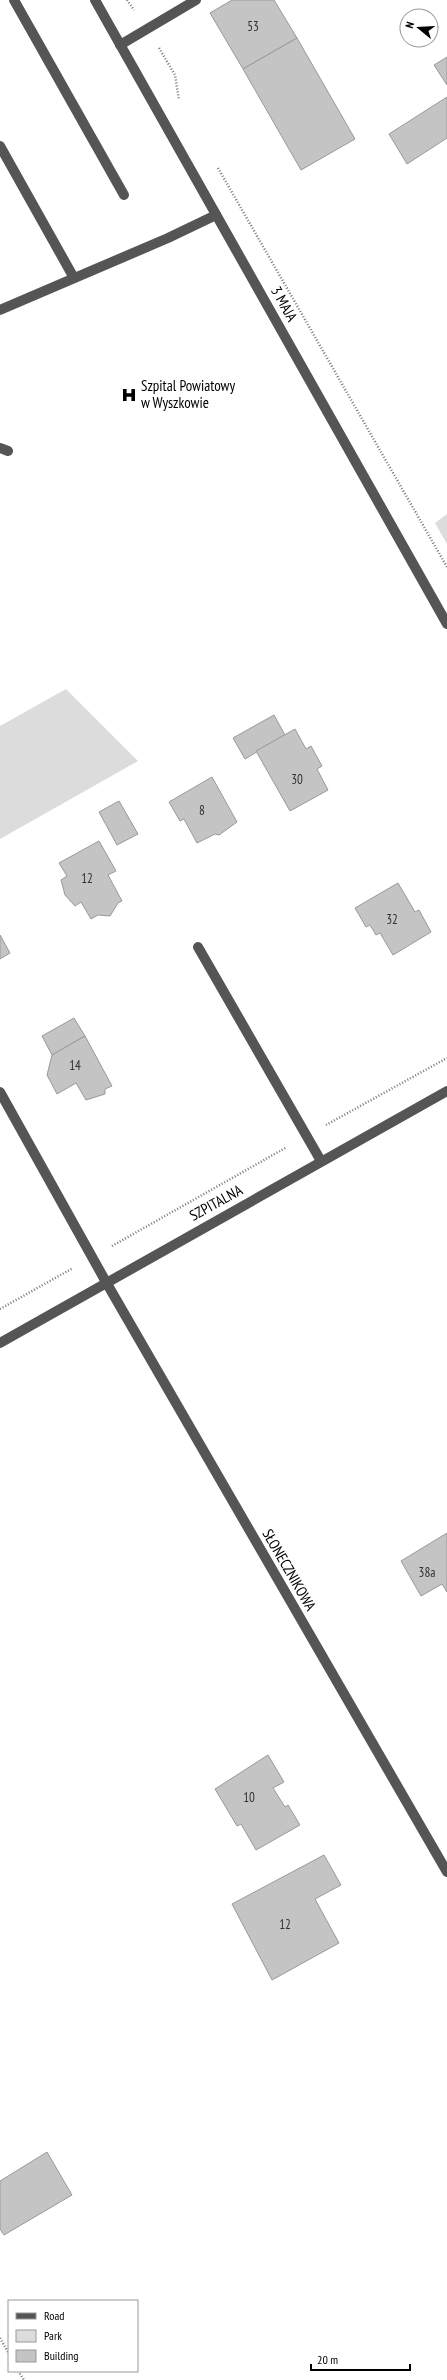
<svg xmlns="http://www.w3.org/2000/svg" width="447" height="2380" font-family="'PT Sans Narrow',sans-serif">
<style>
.green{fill:#dcdcdc}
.building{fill:#c4c4c4;stroke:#999}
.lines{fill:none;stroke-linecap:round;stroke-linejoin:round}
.path{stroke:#777;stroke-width:2.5;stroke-dasharray:1 2;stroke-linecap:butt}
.minor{stroke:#555;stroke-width:10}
.labels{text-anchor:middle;stroke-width:4;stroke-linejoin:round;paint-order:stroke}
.number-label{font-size:13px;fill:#313131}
.street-label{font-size:15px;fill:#000;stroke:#fff}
.poi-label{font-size:15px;fill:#000;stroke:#fff;text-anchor:start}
</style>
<rect width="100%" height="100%" fill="#fff"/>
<!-- green -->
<g class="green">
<path d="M447,514V544L435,523Z"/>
<path d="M66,689L138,761L0,839V726Z"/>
</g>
<!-- building -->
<g class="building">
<path d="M232,0H274L297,38L243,69L210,13Z"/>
<path d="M297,38L355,139L301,170L243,69Z"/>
<path d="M447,57V85L434,65Z"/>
<path d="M447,97V138L407,164L389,134Z"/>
<path d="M274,715L285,735L245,759L233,738Z"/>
<path d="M295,729L306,749L311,746L322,766L317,769L328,790L290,811L256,751Z"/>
<path d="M212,777L237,822L219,835L215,834L197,843L184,819L180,821L169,802Z"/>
<path d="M119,801L138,834L117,845L99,812Z"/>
<path d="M99,841L116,871L108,875L122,901L118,903L110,916L98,915L91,919L81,902L75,906L65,895L61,880L67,876L59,863Z"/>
<path d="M398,883L415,912L419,910L431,932L393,955L380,933L376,935L370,925L366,927L355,908Z"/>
<path d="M0,935L10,953L0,959Z"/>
<path d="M74,1018L85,1036L52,1055L42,1036Z"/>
<path d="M85,1036L112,1086L105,1089V1094L86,1100L76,1083L57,1094L47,1075L52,1055Z"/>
<path d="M447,1533V1592L442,1584L421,1596L401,1561Z"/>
<path d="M268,1755L284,1782L273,1788L285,1807L288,1805L300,1825L256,1850L241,1824L237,1826L215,1789Z"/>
<path d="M324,1855L341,1885L315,1899L339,1943L272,1980L232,1904Z"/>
<path d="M47,2152L72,2195L4,2235L0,2229V2181Z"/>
</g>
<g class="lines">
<!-- path -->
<g class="path">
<path d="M127,0L134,10"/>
<path d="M159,48L175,75L179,100"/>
<path d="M218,168L447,567"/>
<path d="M326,1125L447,1058"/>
<path d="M112,1246L287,1147"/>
<path d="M0,1309L73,1268"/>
<path d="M0,2338L9,2354"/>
<path d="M18,2371L24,2380"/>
</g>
<!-- minor -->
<g class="minor">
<path d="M14,0L124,195"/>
<path d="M95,0L447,624"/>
<path d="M120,45L196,0"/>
<path d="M0,146L74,278"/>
<path d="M0,310L168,238L216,215"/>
<path d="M0,448L8,451"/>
<path d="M198,947L321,1161"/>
<path d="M0,1092L106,1282L447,1872"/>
<path d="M0,1343L447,1091"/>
</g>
</g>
<!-- icons -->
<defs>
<g id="hospital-bare" transform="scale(1.2)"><path d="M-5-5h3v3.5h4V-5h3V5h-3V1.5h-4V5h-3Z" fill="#000" stroke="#fff" stroke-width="2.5" paint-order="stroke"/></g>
</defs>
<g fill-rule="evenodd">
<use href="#hospital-bare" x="129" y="395"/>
</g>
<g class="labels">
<!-- number labels -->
<g class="number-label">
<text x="253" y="31">53</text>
<text x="297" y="784">30</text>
<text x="202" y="815">8</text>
<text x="87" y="883">12</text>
<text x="392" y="924">32</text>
<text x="75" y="1070">14</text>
<text x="427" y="1577">38a</text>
<text x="249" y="1802">10</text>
<text x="285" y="1929">12</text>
</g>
<!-- street labels -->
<g class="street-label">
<text transform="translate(284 304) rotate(61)" y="5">3 MAJA</text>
<text transform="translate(216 1203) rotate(-29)" y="5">SZPITALNA</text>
<text transform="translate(289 1570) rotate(60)" y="5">SŁONECZNIKOWA</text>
</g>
<!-- poi labels -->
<g class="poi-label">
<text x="141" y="391">Szpital Powiatowy<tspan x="141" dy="17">w Wyszkowie</tspan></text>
</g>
</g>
<!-- legend -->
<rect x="8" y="2300" width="130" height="72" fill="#ffffff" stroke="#999999"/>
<rect x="16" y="2313" width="20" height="6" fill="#555555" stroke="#999999"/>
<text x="44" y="2320" font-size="12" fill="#000000">Road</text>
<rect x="16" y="2330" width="20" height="12" fill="#dcdcdc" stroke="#999999"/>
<text x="44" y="2340" font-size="12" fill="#000000">Park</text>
<rect x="16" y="2350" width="20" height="12" fill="#c4c4c4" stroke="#999999"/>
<text x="44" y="2360" font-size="12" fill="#000000">Building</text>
<!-- north arrow -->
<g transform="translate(419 28) rotate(288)"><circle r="19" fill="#ffffff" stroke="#999999"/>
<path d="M0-3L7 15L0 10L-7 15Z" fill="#000000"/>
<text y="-6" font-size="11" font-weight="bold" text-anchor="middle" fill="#000000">N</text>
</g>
<!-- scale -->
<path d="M311 2364v6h99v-6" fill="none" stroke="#000000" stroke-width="2"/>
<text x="317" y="2364" font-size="12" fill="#000000" stroke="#ffffff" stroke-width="3" paint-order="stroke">20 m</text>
</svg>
